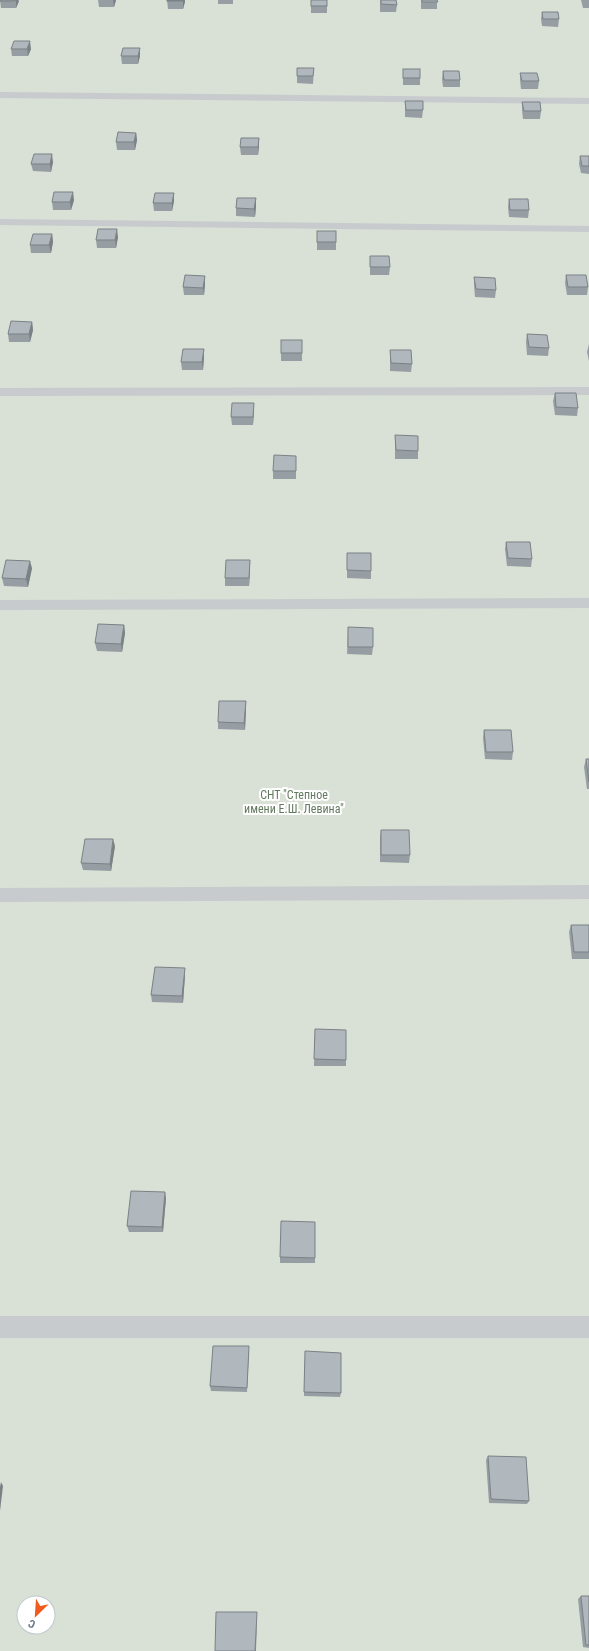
<svg xmlns="http://www.w3.org/2000/svg" width="589" height="1651" font-family="'Roboto Condensed',sans-serif">
<style>
.green{fill:#d9e0d5;fill-rule:evenodd}
.lines{fill:none;stroke-linecap:round;stroke-linejoin:round}
.service{fill:#c7cbce;fill-rule:evenodd}
.wall{fill:#979ea3}
.shaded-wall{fill:#7b8185}
.building{fill:#b0b8be;stroke:#7b8185}
.labels{text-anchor:middle;stroke-width:4;stroke-linejoin:round;paint-order:stroke}
.park-label{font-size:12px;fill:#647a60;stroke:#fff}
</style>
<rect width="100%" height="100%" fill="#f8f8f5"/>
<!-- green -->
<path class="green" d="M0,0H589V1651H0ZM24,1603H48V1627H24Z"/>
<g class="lines">
<!-- service -->
<g class="service">
<path d="M0,92L589,98V104L0,98Z"/>
<path d="M0,219L589,226V232L0,225Z"/>
<path d="M589,387V395L0,396V388Z"/>
<path d="M589,598V608L0,610V600Z"/>
<path d="M589,885V899L0,902V888Z"/>
<rect x="0" y="1316" width="589" height="22"/>
</g>
</g>
<!-- wall -->
<g class="wall">
<path d="M0,0H18L19,1L16,8H1Z"/>
<path d="M98,0H116L114,7H99Z"/>
<path d="M167,0H185L183,9H168Z"/>
<rect x="218" y="0" width="15" height="4"/>
<rect x="311" y="0" width="16" height="13"/>
<path d="M380,0L397,5L396,12H380Z"/>
<rect x="421" y="0" width="16" height="9"/>
<path d="M581,0H589V8H583Z"/>
<path d="M542,12L559,19L558,27L542,26L541,19Z"/>
<path d="M11,49H31L28,56H12Z"/>
<path d="M121,56H140L138,64H122Z"/>
<path d="M314,68L313,84L297,83V76Z"/>
<path d="M403,69L420,78V85H403Z"/>
<path d="M443,71L460,80V87H443L442,79Z"/>
<path d="M520,73L539,81L538,89H521L520,80Z"/>
<path d="M405,101L423,110L422,118L405,117Z"/>
<path d="M522,102L541,111L540,119H523L522,110Z"/>
<path d="M136,133L137,140L135,150H117L116,142Z"/>
<path d="M259,138V146L258,155H241L240,147Z"/>
<path d="M580,156H589V174L581,173L579,164Z"/>
<path d="M53,162L51,172L33,171L31,164Z"/>
<path d="M174,193V201L172,211H154L153,203Z"/>
<path d="M256,198V206L255,217L236,216V208Z"/>
<path d="M509,199L529,210L528,218L509,217L508,207Z"/>
<path d="M74,200L71,210H53L52,202Z"/>
<rect x="317" y="231" width="19" height="19"/>
<path d="M52,234L53,242L51,253H31L30,245Z"/>
<path d="M118,237L116,248H97L96,240Z"/>
<path d="M370,256L390,267L389,275H370Z"/>
<path d="M566,275L588,287L587,295H567L565,283Z"/>
<path d="M474,277L496,290L495,298L475,297L474,285Z"/>
<path d="M205,284L204,295H184L183,287Z"/>
<path d="M32,322L33,330L30,342H9L8,334Z"/>
<path d="M527,334L549,348L548,356L527,355L526,342Z"/>
<path d="M302,340V361H281V353Z"/>
<path d="M589,344V361L587,352Z"/>
<path d="M390,350L412,364L411,372L390,371Z"/>
<path d="M204,357L203,370H182L181,362Z"/>
<path d="M555,393L578,408L577,416L555,415L553,401Z"/>
<path d="M254,403L253,425H232L231,417Z"/>
<path d="M395,435L418,451V459H395Z"/>
<path d="M296,456V479H273V471Z"/>
<path d="M506,542L532,559L531,567L507,566L505,549Z"/>
<path d="M347,553L371,571V579L347,578Z"/>
<path d="M250,560V568L249,586H225V578Z"/>
<path d="M32,568L28,587L4,586L2,578Z"/>
<path d="M124,625L125,633L122,652L97,651L95,643Z"/>
<path d="M348,627L373,647L372,655L347,654Z"/>
<path d="M246,701V709L245,730L218,729V722Z"/>
<path d="M484,730L513,752L512,760L485,759L483,738Z"/>
<path d="M586,759H589V789H587L584,767Z"/>
<path d="M381,830L410,855L409,863L380,862V837Z"/>
<path d="M115,846L111,871L83,870L81,863Z"/>
<path d="M571,925H589V959H572L569,932Z"/>
<path d="M185,975L183,1003L152,1002L151,995Z"/>
<path d="M315,1029L346,1060V1066H314Z"/>
<path d="M166,1198L163,1232H129L127,1226Z"/>
<path d="M315,1222V1263H280V1257Z"/>
<path d="M249,1351L247,1392L211,1391L210,1386Z"/>
<path d="M305,1351L341,1393L340,1397L304,1396Z"/>
<path d="M488,1456L529,1501L527,1504L489,1503L486,1460Z"/>
<path d="M581,1596H589V1648L583,1647L578,1599Z"/>
</g>
<!-- shaded-wall -->
<g class="shaded-wall">
<path d="M16,0H18L19,1L16,8Z"/>
<path d="M113,0H116L114,7Z"/>
<path d="M183,0H185V2L183,9Z"/>
<path d="M30,41L31,49L28,56L27,49Z"/>
<path d="M140,48V56L138,64V56Z"/>
<path d="M136,133L137,140L135,150L134,142Z"/>
<path d="M259,138V146L258,155V147Z"/>
<path d="M52,154L53,162L51,172L50,164Z"/>
<path d="M73,192L74,200L71,210L70,202Z"/>
<path d="M174,193V201L172,211V203Z"/>
<path d="M256,198V206L255,217L254,209Z"/>
<path d="M117,229L118,237L116,248L115,240Z"/>
<path d="M52,234L53,242L51,253L49,245Z"/>
<path d="M205,276V284L204,295L203,288Z"/>
<path d="M32,322L33,330L30,342L29,334Z"/>
<path d="M204,349V357L203,370L202,362Z"/>
<path d="M254,403V411L253,425V417Z"/>
<path d="M250,560V568L249,586V578Z"/>
<path d="M30,561L32,568L28,587L26,579Z"/>
<path d="M124,625L125,633L122,652L121,644Z"/>
<path d="M246,701V709L245,730L244,723Z"/>
<path d="M113,839L115,846L111,871L110,864Z"/>
<path d="M185,968V975L183,1003L182,996Z"/>
<path d="M165,1192L166,1198L163,1232L162,1227Z"/>
<path d="M1,1482L3,1486L0,1511V1487Z"/>
<path d="M257,1612L256,1651H255Z"/>
</g>
<!-- building -->
<g class="building">
<path d="M0,0H16L15,1H0Z"/>
<rect x="167" y="0" width="16" height="1"/>
<rect x="311" y="0" width="16" height="6"/>
<path d="M381,0H396L397,5L381,4Z"/>
<path d="M422,0H437L438,2H422Z"/>
<path d="M542,12H558L559,19H543Z"/>
<path d="M14,41H30L27,49H11Z"/>
<path d="M123,48H140L138,56H121Z"/>
<path d="M297,68H314L313,76H297Z"/>
<rect x="403" y="69" width="17" height="9"/>
<path d="M443,71H459L460,80H444Z"/>
<path d="M520,73H537L539,81H522Z"/>
<path d="M405,101H423V110H406Z"/>
<path d="M522,102H540L541,111H524Z"/>
<path d="M118,132L136,133L134,142H116Z"/>
<path d="M241,138H259L258,147H240Z"/>
<path d="M34,154H52L50,164H31Z"/>
<path d="M580,156H589V166H582Z"/>
<path d="M54,192H73L70,202H52Z"/>
<path d="M155,193H174L172,203H153Z"/>
<path d="M237,198H256L254,209L236,208Z"/>
<path d="M509,199H528L529,210H510Z"/>
<path d="M98,229H117L115,240H96Z"/>
<rect x="317" y="231" width="19" height="11"/>
<path d="M33,234H52L49,245H30Z"/>
<path d="M370,256H389L390,267H370Z"/>
<path d="M185,275L205,276L203,288L183,287Z"/>
<path d="M566,275H586L588,287H568Z"/>
<path d="M474,277L495,278L496,290L476,289Z"/>
<path d="M11,321L32,322L29,334H8Z"/>
<path d="M527,334L547,335L549,348L529,347Z"/>
<rect x="281" y="340" width="21" height="13"/>
<path d="M183,349H204L202,362H181Z"/>
<path d="M390,350H411L412,364L391,363Z"/>
<path d="M555,393H576L578,408L556,407Z"/>
<path d="M232,403H254L253,417H231Z"/>
<path d="M395,435L418,436V451L396,450Z"/>
<path d="M274,455L296,456V471H273Z"/>
<path d="M506,542H530L532,559L508,558Z"/>
<path d="M347,553H371V571L347,570Z"/>
<path d="M6,560L30,561L26,579L2,578Z"/>
<path d="M226,560H250L249,578H225Z"/>
<path d="M98,624L124,625L121,644L95,643Z"/>
<path d="M348,627L373,628V647H348Z"/>
<path d="M219,701H246L244,723L218,722Z"/>
<path d="M484,730H511L513,752H486Z"/>
<path d="M586,759H589V782Z"/>
<path d="M381,830H409L410,855H381Z"/>
<path d="M85,839H113L110,864L81,863Z"/>
<path d="M571,925H589V952H574Z"/>
<path d="M155,967L185,968L182,996L151,995Z"/>
<path d="M315,1029L346,1030V1060L314,1059Z"/>
<path d="M131,1191L165,1192L162,1227L127,1226Z"/>
<path d="M281,1221L315,1222V1258L280,1257Z"/>
<path d="M213,1346H249L247,1388L210,1386Z"/>
<path d="M305,1351L341,1353V1393L304,1392Z"/>
<path d="M488,1456L526,1457L529,1501L491,1499Z"/>
<path d="M581,1596H589V1645H586Z"/>
<path d="M216,1612H257L255,1651H215Z"/>
</g>
<g class="labels">
<!-- park labels -->
<g class="park-label">
<text x="294" y="799">СНТ "Степное<tspan x="294" dy="14">имени Е.Ш. Левина"</tspan></text>
</g>
</g>
<!-- north arrow -->
<g transform="translate(36 1615) rotate(205)"><circle r="19" fill="#ffffff" stroke="#c1c8cf"/>
<path d="M0-3L7 15L0 10L-7 15Z" fill="#f15a1c"/>
<text y="-6" font-size="11" font-weight="bold" text-anchor="middle" fill="#647688">С</text>
</g>
</svg>
